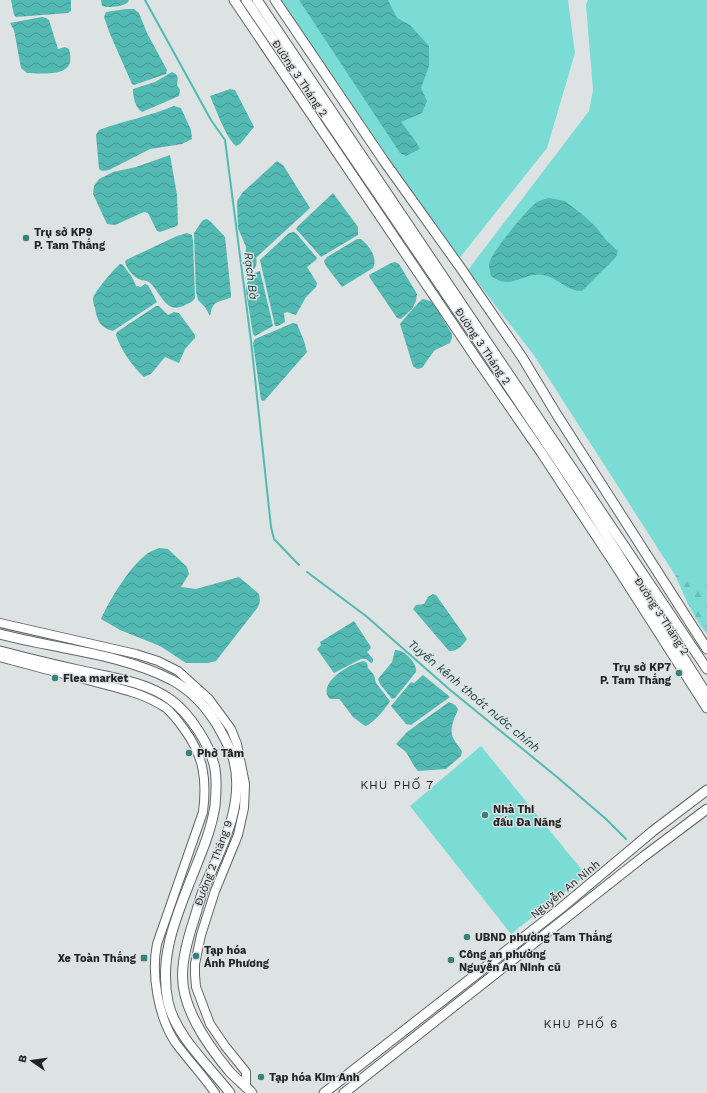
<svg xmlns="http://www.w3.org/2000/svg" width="707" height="1093" font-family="'Work Sans',sans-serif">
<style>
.grass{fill:#7bdcd6}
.forest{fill:url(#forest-firs)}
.water{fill:url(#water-waves)}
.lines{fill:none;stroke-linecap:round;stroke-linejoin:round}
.stream{stroke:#53b9b3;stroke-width:2}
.secondary-casing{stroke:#626666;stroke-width:10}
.primary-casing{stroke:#626666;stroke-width:11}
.secondary{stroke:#fff;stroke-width:8}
.primary{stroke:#fff;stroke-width:9}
.poi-dot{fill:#39817d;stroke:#dde2e2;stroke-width:1.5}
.labels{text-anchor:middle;stroke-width:3;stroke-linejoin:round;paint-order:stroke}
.street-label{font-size:11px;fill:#232524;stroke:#dde2e2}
.poi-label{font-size:11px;font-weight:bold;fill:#232524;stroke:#dde2e2;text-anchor:start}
.water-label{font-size:12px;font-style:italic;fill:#0e3e3c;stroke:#dde2e2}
.neighbourhood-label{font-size:12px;letter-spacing:1px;fill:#232524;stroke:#dde2e2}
</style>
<defs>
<pattern id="forest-firs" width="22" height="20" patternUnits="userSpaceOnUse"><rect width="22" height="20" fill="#7bdcd6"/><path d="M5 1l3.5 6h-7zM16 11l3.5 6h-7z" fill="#6abdb8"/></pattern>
<pattern id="water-waves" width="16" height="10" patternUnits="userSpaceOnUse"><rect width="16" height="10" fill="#53b9b3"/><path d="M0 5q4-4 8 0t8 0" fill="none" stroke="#449691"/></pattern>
</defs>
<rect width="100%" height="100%" fill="#dde2e2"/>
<!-- grass -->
<g class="grass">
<path d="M281,0H568L575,53L547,148L458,260Z"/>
<path d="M588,0H707V616L675,575L533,354L468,270L589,111L593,90L586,5Z"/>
<path d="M481,746L586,875L511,934L410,806Z"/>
</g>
<!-- forest -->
<path class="forest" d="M675,575L683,577L707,579V634C693,617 684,595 675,575Z"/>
<!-- water -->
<g class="water">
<path d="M11,0H71V11L68,13L16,17L14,15Z"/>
<path d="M101,0H128L129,1C124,7 109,8 102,6Z"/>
<path d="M299,0H388L397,18L410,25L429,46V66L421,88L427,101L422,113L401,122L414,139L420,149L406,156L400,153Z"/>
<path d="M126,9H134L139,13L147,33L167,70L166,74L163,75L134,85L132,84L110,34L104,17L106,12Z"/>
<path d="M42,17L46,18L49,20L58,49L65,47L69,49C70,53 71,58 70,62C67,77 38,73 27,73L21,68L14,30L10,23Z"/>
<path d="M172,72C179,75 178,78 177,85L180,90L179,96L142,112C135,107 133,97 133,89L155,82Z"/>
<path d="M230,89L235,90L254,127L240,144L236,146C227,140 215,107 210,96Z"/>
<path d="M174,106L181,108L191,130L192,139L182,144L150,149L109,170L102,171L99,169L96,135L99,130C124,121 150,116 174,106Z"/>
<path d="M170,155L177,195L178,224L177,226L160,232L157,231L148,213L144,212L115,225L107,224L93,194L94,186L99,179L113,172L136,167Z"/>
<path d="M277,161L283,165L310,208L260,254L256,258C258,266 254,271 247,275L245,264L246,247L238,228L237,201L243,192Z"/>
<path d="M333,193L358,227V235L321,257L296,229L298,226Z"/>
<path d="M549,198L565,201L583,215L595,226L606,240L618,251L616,257L582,291C566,291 558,277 542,275C522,272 512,291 491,276C490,271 488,266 490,261C493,251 528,208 537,202C541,200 545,199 549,198Z"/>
<path d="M207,219L211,222L225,237L231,294V297C225,301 217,300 213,306C211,309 211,313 210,316L205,307L198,300L196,292L194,233L200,224L203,220Z"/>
<path d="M293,232L296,233L317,258L316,260L307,267L317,283L316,287L306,297L296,315L287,312L284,313L285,322L278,326H275L260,260L289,233Z"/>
<path d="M187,233L192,235L193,241L195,298C193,302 189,303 185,305C166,316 160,291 150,283C147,280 144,281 141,280C133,277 127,269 125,262L126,260L177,236Z"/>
<path d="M357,239H361C369,246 378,257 373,268L342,287L326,266L324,261L327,257Z"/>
<path d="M395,262L399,264L417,294L416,301L412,309L401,319L397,318L370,278L369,275L391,263Z"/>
<path d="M120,264H122L132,277L136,286L141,287L145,284L148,285L157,302L113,331C100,328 97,320 95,308C94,306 93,302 93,299C94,292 114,269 120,264Z"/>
<path d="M260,271L273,326L255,336L253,334L246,291C246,282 250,274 260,271Z"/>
<path d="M423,299L430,301L433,303L452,334V338L450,343L435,350L431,355L422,368L417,369L413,366L400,324C404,319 419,301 423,299Z"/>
<path d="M156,306H159L168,315L174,312L179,313L195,335V338L185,349L179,363L165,357L151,374L144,377C132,366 121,350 116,335L117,332Z"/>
<path d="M293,323L297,324L304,341L307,352L265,400L263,401L261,400L253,343L255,339Z"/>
<path d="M159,548L168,549L187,567L189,574L181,587L196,589L239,577L259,594L260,601L258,607L216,661L208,663H186L160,646L120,630L101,619C110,599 130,566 148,553C151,551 155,550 159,548Z"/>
<path d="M433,594L436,595L467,639C463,645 457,652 449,651L413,609L416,605L424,604L428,597Z"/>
<path d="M354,621L371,647L370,649L367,652L373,659V662L371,663L366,659H361L334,673L317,649L321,645L320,642Z"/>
<path d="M395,650C404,649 418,664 416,672L395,698L392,699L380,684L378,679L392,662Z"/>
<path d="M364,661L367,663L368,668L374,675L376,683L390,701C386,708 373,724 365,726L353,717L341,701L339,699H330C316,683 351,663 364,661Z"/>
<path d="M423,675L450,697L411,725L406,724L391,706L411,682L414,683Z"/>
<path d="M449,702L455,705L458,709C457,714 454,717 453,722C449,737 454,739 462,751L461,756L446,769L418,771L414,766L406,752L396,744L407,732Z"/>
</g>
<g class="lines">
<!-- stream -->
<g class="stream">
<path d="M145,0L211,120L225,140L251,341L271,527L274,539L299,565"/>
<path d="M307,572L366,616L449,689L557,777L606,819L626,839"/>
</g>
<!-- secondary casing -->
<g class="secondary-casing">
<g id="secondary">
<path d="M0,623L136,654L158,661L178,671L209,699L231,729L237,744L245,784L244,808L238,835L215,891L201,935L195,964V975L196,987L210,1024L225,1046L246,1072V1088"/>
<path d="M0,657C27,664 53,672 80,678C108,686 141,691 166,708C173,714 179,722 184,729C204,756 207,780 203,812L157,944C151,974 158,1016 175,1042C188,1060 203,1075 215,1093"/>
</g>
</g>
<!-- primary casing -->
<g class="primary-casing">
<g id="primary">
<path d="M234,0L476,358L541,452L618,569L707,708"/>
<path d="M246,0L486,353L581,495L707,695"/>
<path d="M257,0L707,669"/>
<path d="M275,0L384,161L460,267L522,357L557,415L707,649"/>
<path d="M0,634C57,649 119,653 172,680C192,691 208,709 219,728C225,739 231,749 234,761C245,805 221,849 204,888C199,901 196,915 191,929C185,950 179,973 185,995C192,1023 211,1049 229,1071C236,1079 245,1085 252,1093"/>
<path d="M0,651C26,658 52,664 78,670C108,677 145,681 171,700C190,714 211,746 215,769C217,781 216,795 215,806C211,832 200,856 191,879C175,920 159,957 168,1002C175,1035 210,1067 230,1093"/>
<path d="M324,1093L560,909L653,831L707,790"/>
<path d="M344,1093L643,857L707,809"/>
</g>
</g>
<!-- secondary -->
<use href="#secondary" class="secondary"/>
<!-- primary -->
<use href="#primary" class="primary"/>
</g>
<!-- markers -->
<g class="poi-dot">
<circle cx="26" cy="238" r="4"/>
<circle cx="679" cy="673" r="4"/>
<circle cx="55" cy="678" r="4"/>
<circle cx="189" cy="753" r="4"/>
<circle cx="485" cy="815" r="4"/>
<circle cx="467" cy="937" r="4"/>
<circle cx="196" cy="956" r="4"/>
<rect x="140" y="954" width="8" height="8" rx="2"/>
<circle cx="451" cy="960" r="4"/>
<circle cx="261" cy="1077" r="4"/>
</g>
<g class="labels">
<!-- street labels -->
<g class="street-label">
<text transform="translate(300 78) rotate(56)" y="4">Đường 3 Tháng 2</text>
<text transform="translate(483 346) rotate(56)" y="4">Đường 3 Tháng 2</text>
<text transform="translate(662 616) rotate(57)" y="4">Đường 3 Tháng 2</text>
<text transform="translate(213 863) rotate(-70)" y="4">Đường 2 Tháng 9</text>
<text transform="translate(565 889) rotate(-39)" y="4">Nguyễn An Ninh</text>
</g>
<!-- poi labels -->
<g class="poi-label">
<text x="34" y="236">Trụ sở KP9<tspan x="34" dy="13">P. Tam Thắng</tspan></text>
<text x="671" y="671" text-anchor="end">Trụ sở KP7<tspan x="671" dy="13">P. Tam Thắng</tspan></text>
<text x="63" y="682">Flea market</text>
<text x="197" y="757">Phở Tâm</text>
<text x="493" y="813">Nhà Thi<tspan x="493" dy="13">đấu Đa Năng</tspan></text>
<text x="475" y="941">UBND phường Tam Thắng</text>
<text x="204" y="954">Tạp hóa<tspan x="204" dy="13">Ánh Phương</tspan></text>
<text x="459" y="958">Công an phường<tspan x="459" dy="13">Nguyễn An Ninh cũ</tspan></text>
<text x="136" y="962" text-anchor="end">Xe Toàn Thắng</text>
<text x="269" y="1081">Tạp hóa Kim Anh</text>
</g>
<!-- water labels -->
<g class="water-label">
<text transform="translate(251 276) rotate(83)" y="4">Rạch Bà</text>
<text transform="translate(474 696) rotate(40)" y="4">Tuyến kênh thoát nước chính</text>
</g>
<!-- neighbourhood labels -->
<g class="neighbourhood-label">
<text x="397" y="789">KHU PHỐ 7</text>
<text x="581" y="1028">KHU PHỐ 6</text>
</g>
</g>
<!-- north arrow -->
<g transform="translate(32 1061) rotate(283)" stroke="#dde2e2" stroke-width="3" paint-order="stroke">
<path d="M0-3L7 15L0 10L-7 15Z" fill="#232524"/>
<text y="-6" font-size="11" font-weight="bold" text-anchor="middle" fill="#232524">B</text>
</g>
</svg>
